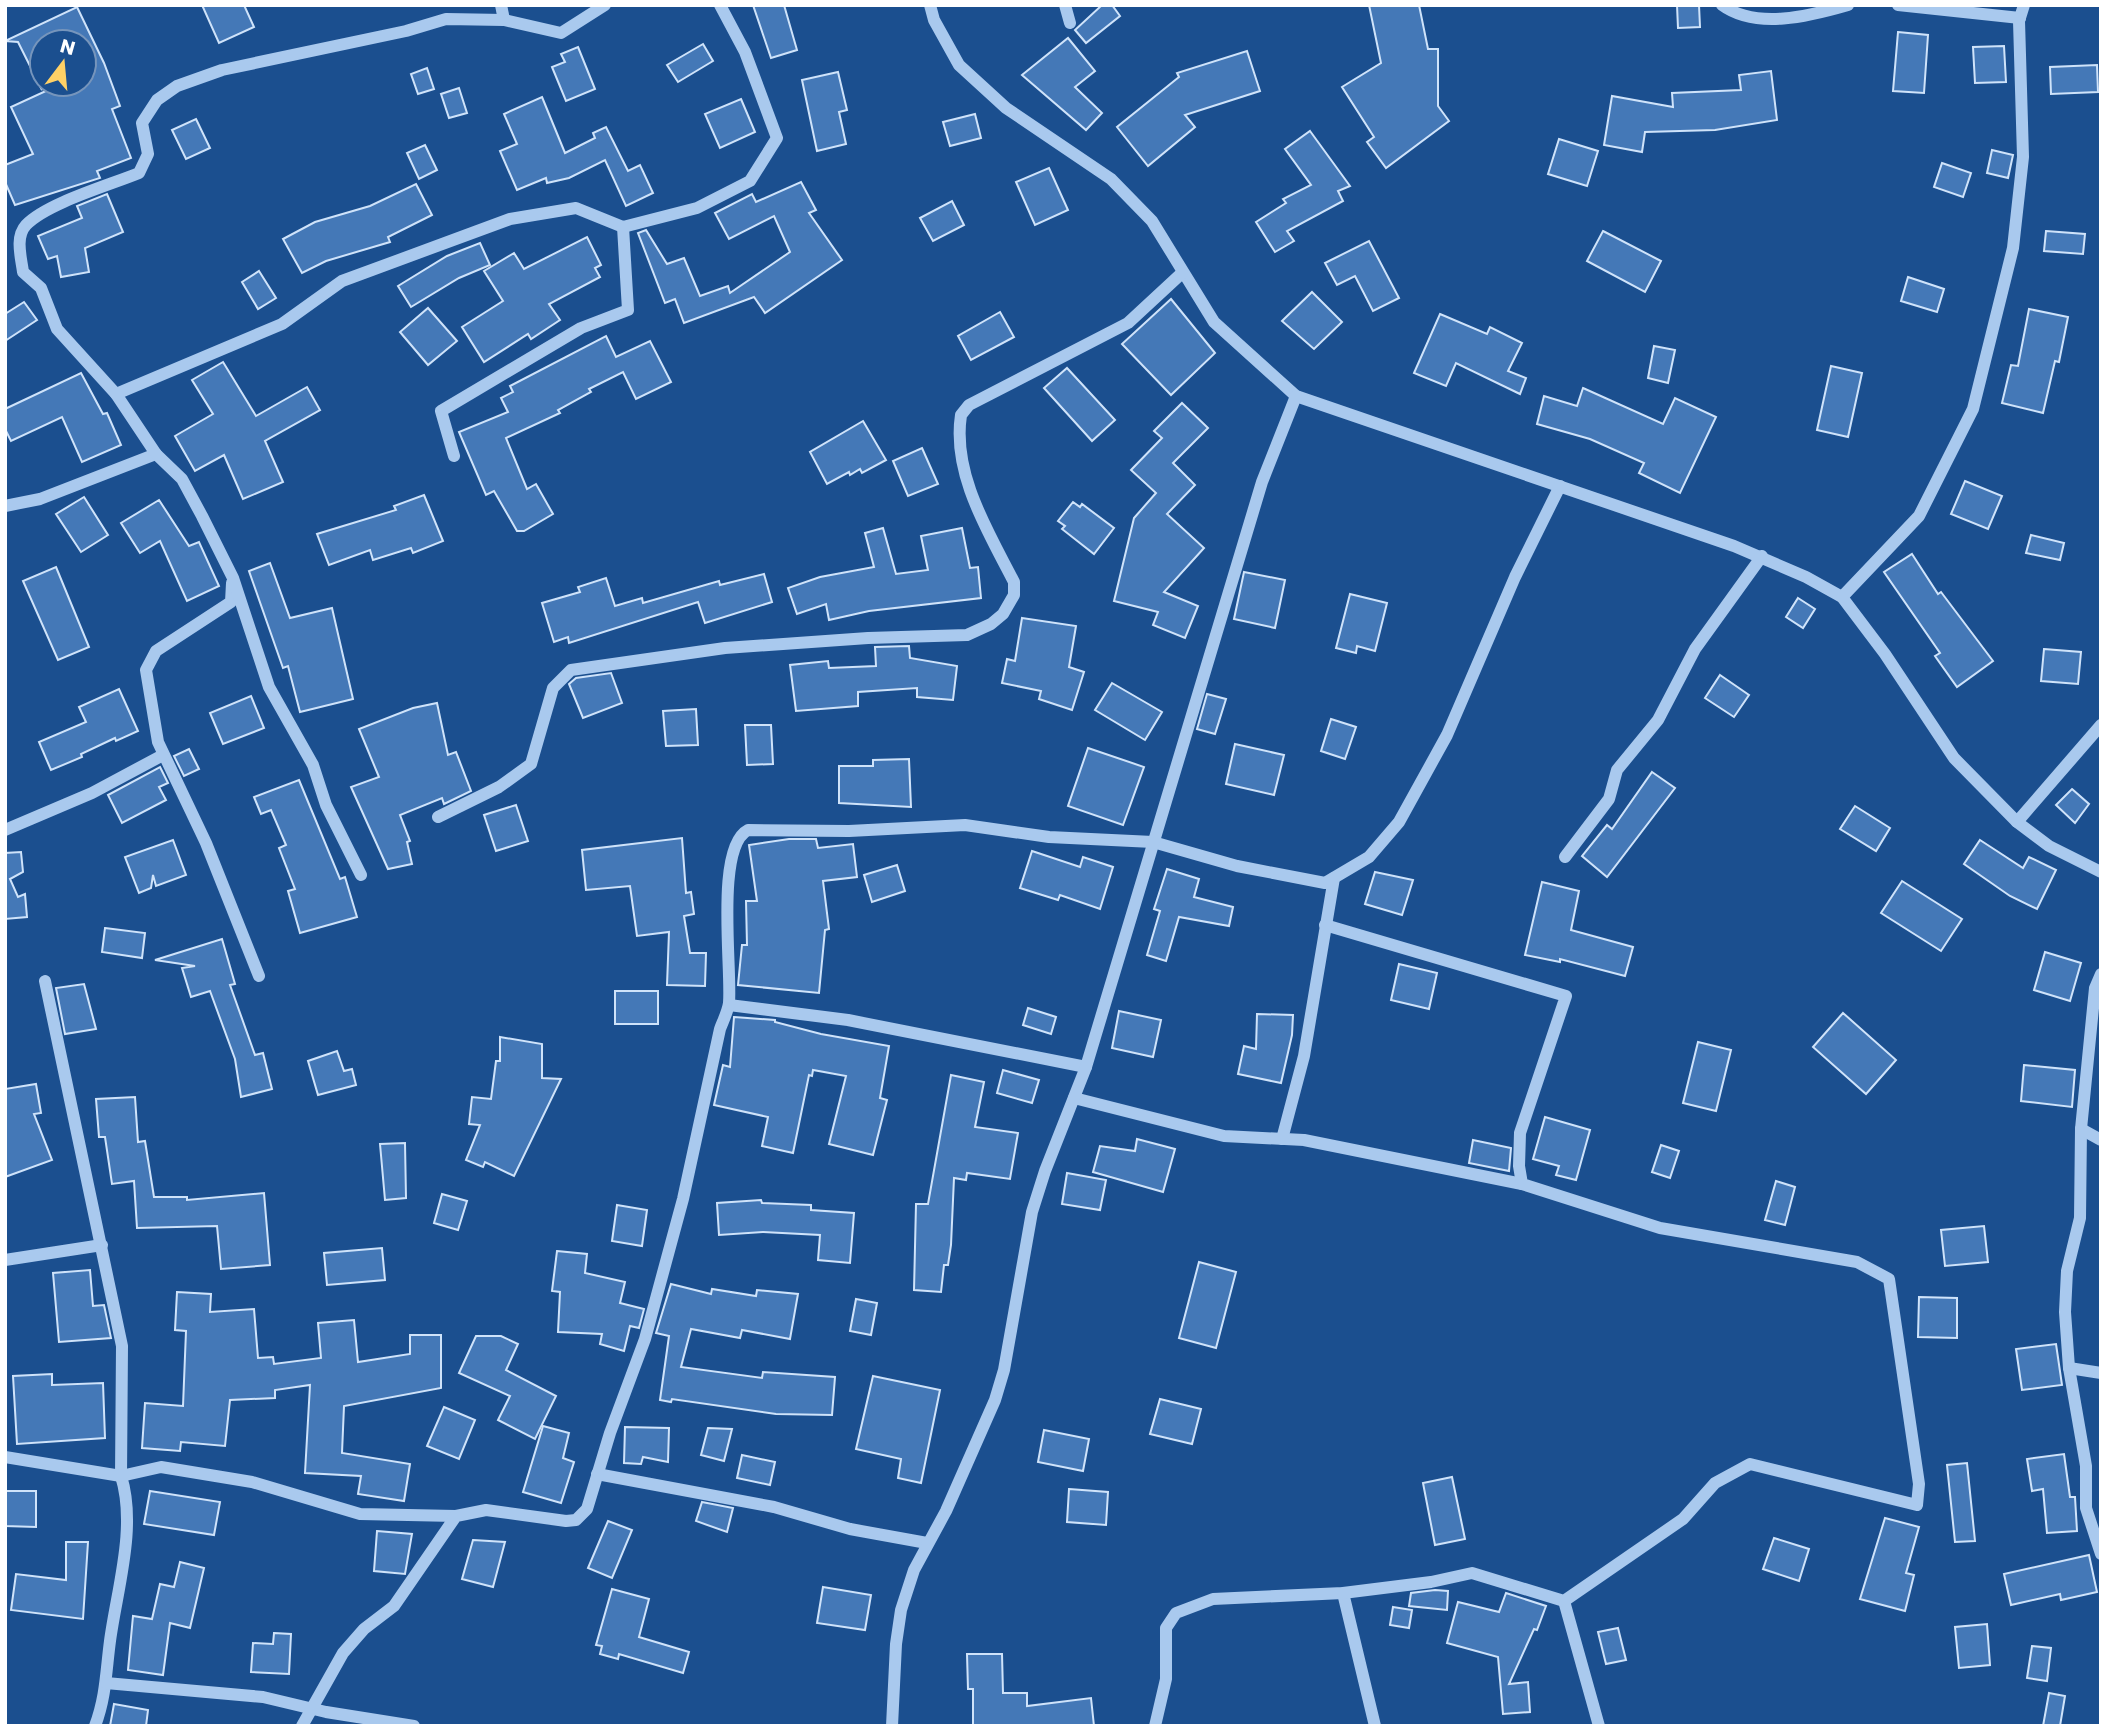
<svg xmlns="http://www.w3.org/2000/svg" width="2106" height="1731" font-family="Poppins,sans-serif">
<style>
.building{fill:#4478b7;stroke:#cfe3fa;stroke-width:2}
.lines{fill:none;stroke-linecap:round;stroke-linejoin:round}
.minor{stroke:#a9c9ee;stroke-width:12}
</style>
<rect width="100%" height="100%" fill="#1b4f8f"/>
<!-- building -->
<g class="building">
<path d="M202,5H244L254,27L219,43Z"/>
<path d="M753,5H784L797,50L771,58Z"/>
<path d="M1102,5H1112L1120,16L1086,43L1075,30Z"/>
<path d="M1369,5H1419L1428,49H1438V106L1449,121L1386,168L1367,142L1374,137L1342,87L1381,63Z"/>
<path d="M1677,5H1699L1700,27L1678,28Z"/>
<path d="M77,7L104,63L120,106L112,109L131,158L97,171L100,178L15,205L5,182V165L33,154L11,107L61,84H84V42H42V90L18,42L5,41Z"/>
<path d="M1898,32L1928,35L1924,93L1893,91Z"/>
<path d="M1068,38L1095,71L1075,87L1102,113L1086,130L1022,75Z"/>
<path d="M703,44L713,61L678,82L667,65Z"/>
<path d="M2004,46L2006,82L1975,83L1973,47Z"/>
<path d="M578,47L595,89L566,101L552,67L565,62L561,54Z"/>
<path d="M1247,51L1260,91L1185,115L1195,127L1148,166L1117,127L1179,77L1177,73Z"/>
<path d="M2097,65L2098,92L2051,94L2050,67Z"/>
<path d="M427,68L434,89L418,94L411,74Z"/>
<path d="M1771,71L1777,120L1715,130L1645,132L1642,152L1604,145L1612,96L1673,107L1672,93L1741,90L1739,75Z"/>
<path d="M838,72L847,110L839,112L846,144L817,151L802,80Z"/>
<path d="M459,88L467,113L449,118L441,94Z"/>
<path d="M542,97L565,153L595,138L593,133L606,127L628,171L640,165L653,193L626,206L605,160L569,178L547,183L546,178L517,190L500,151L517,144L504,114Z"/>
<path d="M741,99L755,132L720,148L705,114Z"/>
<path d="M975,114L981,138L950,146L943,122Z"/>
<path d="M196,119L210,148L186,159L172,130Z"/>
<path d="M1310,131L1350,186L1338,191L1343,201L1287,231L1294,241L1275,252L1256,222L1286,203L1283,199L1311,185L1285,149Z"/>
<path d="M1559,139L1598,151L1587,186L1548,174Z"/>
<path d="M425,145L437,170L419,179L407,153Z"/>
<path d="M1992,150L2013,155L2008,178L1987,173Z"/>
<path d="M1942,163L1971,173L1963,197L1934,187Z"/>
<path d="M1049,168L1068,210L1035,225L1016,182Z"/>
<path d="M801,182L816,210L809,213L842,260L765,313L754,297L684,323L675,299L665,303L638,233L646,230L667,264L684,258L700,296L728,286L730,293L790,252L774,216L729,239L715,213L752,194L756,202Z"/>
<path d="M416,184L432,215L388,237L390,242L326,261L302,273L283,239L315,222L370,206Z"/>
<path d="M107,194L123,232L85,248L89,272L61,277L57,256L48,259L38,236L82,218L77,206Z"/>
<path d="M952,201L964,225L933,241L920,218Z"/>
<path d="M1603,231L1661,261L1645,292L1587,261Z"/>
<path d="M2046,231L2085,234L2083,254L2044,251Z"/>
<path d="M587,237L601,265L595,268L600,277L549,304L560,320L531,339L528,334L484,362L462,327L503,301L484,271L514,253L524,269Z"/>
<path d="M1369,241L1399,298L1373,311L1355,276L1337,285L1325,263Z"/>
<path d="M480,243L490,265L459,278L411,307L398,286L447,256Z"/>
<path d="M259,271L276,298L258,309L242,282Z"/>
<path d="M1908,277L1944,289L1937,312L1901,301Z"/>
<path d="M1312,292L1342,322L1314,349L1282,321Z"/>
<path d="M1171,299L1215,353L1171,395L1122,344Z"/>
<path d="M24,302L37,320L5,341V314Z"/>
<path d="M428,308L457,341L428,365L400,332Z"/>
<path d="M2029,309L2068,317L2059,362L2055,361L2043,413L2002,403L2011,365L2018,366Z"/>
<path d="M1000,312L1014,337L971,360L958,336Z"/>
<path d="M1440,314L1487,334L1490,327L1522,343L1508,371L1526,378L1520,394L1456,363L1446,386L1414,373Z"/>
<path d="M606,336L616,357L650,341L671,382L636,399L623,372L589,389L591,392L558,410L560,413L506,438L527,489L536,484L553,514L524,531H517L494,491L486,495L459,432L508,412L501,398L513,392L510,386Z"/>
<path d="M1654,346L1675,350L1668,383L1648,378Z"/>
<path d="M223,362L256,416L307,387L320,410L265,441L283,482L243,499L224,455L195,471L175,436L213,414L192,380Z"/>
<path d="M1831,366L1862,373L1848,437L1817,430Z"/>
<path d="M1067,368L1115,420L1092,441L1044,388Z"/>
<path d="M81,373L103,414L107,413L121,445L82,462L62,417L11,441L5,429V409Z"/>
<path d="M1583,388L1663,424L1675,398L1716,417L1680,493L1639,473L1644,463L1590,439L1537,424L1544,396L1577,406Z"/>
<path d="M1182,403L1208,428L1173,463L1195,485L1167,514L1204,548L1164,592L1198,606L1185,638L1153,625L1158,612L1114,601L1134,518L1156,493L1131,470L1162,438L1154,431Z"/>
<path d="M863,421L886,460L862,473L860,469L850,475L849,472L827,484L810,452Z"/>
<path d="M922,448L938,484L908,496L893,461Z"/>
<path d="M1965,481L2002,496L1988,529L1951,514Z"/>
<path d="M424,495L443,541L413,553L411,548L373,560L370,550L329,565L317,534L396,510L394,506Z"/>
<path d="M84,497L108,535L81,552L56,514Z"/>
<path d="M159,500L189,546L199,542L219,586L187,601L160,541L140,553L121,523Z"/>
<path d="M1073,502L1080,507L1082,504L1114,528L1094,554L1062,529L1065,526L1058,521Z"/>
<path d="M883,528L896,574L928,570L921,536L962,528L970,568L978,567L981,598L869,611L829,620L826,604L797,614L788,588L820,577L874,567L865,533Z"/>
<path d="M2031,535L2064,543L2060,560L2026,553Z"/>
<path d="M1912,554L1938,594L1941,592L1993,661L1957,687L1935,656L1940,653L1884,572Z"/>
<path d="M270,563L290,618L332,608L353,699L300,712L288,666L283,668L249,571Z"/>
<path d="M56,567L89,647L58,660L23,581Z"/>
<path d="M1244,572L1285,580L1275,628L1234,619Z"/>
<path d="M764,574L772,602L705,623L698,602L569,643L568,637L554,642L542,603L580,592L578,587L606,578L615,606L642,598L643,603L719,581L720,585Z"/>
<path d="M1350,594L1387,603L1375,651L1357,646L1356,653L1336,648Z"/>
<path d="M1798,598L1815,609L1803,628L1786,617Z"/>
<path d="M1022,618L1076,626L1069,667L1084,672L1072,710L1039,699L1041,691L1002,683L1007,659L1015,661Z"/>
<path d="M909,646L910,658L957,666L953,700L917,697V688L858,692V706L796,711L790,665L828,661L829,668L876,666L875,647Z"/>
<path d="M2044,649L2081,652L2078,684L2041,681Z"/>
<path d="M611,673L622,703L583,718L569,684L576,678Z"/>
<path d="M1720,675L1749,695L1734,717L1705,698Z"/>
<path d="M1112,683L1162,712L1145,740L1095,710Z"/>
<path d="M119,689L138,731L116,741L115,738L81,754L82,757L51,770L39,742L86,722L79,707Z"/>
<path d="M1207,694L1226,699L1215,734L1197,729Z"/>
<path d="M251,696L264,728L223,744L210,713Z"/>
<path d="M437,703L448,755L456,752L471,791L444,804L442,798L400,815L410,841L407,842L412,864L388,869L351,787L379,777L359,729L413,708Z"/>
<path d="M696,709L698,745L666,746L663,711Z"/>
<path d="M1331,719L1356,727L1345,759L1321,751Z"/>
<path d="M745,725H771L773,764L747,765Z"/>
<path d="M1235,744L1284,755L1274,795L1226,784Z"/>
<path d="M1088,748L1144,767L1123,825L1068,806Z"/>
<path d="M189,749L199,769L184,776L174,756Z"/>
<path d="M909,759L911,807L839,803V766H873V760Z"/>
<path d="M160,767L168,783L159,787L166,800L122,823L108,795Z"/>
<path d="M1652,772L1675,788L1607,877L1582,856L1607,825L1612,829Z"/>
<path d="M299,780L340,879L345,877L357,917L300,933L288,891L295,889L279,848L286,845L271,810L261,814L254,797Z"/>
<path d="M2072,789L2089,804L2075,823L2056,805Z"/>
<path d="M516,805L528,841L496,851L484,815Z"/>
<path d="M1855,806L1890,828L1876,851L1840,829Z"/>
<path d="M682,838L686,893L691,892L694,914L684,916L690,953H706L705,986L667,985L669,932L637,936L630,886L586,890L582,850Z"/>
<path d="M789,839H816L818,848L853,844L857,877L823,881L829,929L825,930L819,993L738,985L742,945H747L746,901H757L749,845Z"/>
<path d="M173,840L186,875L156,886L153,875L151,888L139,893L125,857Z"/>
<path d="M1980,840L2023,868L2029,857L2056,870L2037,909L2010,896L1964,864Z"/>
<path d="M1032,851L1080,867L1083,857L1113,867L1100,909L1060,895L1058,900L1020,888Z"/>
<path d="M21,852L23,872L10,879L18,897L25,894L27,917L5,919V853Z"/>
<path d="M897,865L905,891L872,902L864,875Z"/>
<path d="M1167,869L1199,879L1194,897L1233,907L1229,926L1179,917L1166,961L1147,955L1160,911L1154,909Z"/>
<path d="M1375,872L1413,880L1402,915L1365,904Z"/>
<path d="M1902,881L1962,919L1941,951L1881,913Z"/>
<path d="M1542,882L1579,891L1571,930L1633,947L1625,976L1560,959V962L1525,955Z"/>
<path d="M105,928L145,933L142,958L102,952Z"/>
<path d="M222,939L235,984L230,985L255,1055L263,1053L272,1089L241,1097L235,1059L210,991L191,997L182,968L195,966L155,960Z"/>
<path d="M2045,952L2081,963L2070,1001L2034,990Z"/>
<path d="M1399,964L1437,973L1429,1009L1391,1000Z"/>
<path d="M84,984L96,1029L65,1034L56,988Z"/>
<rect x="615" y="991" width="43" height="33"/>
<path d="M1028,1008L1056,1017L1051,1034L1023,1025Z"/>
<path d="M1119,1011L1161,1020L1153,1057L1112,1048Z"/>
<path d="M1843,1013L1896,1060L1866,1094L1813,1047Z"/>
<path d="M1257,1014L1293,1015L1292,1035L1281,1083L1238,1074L1244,1046L1256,1049Z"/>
<path d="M734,1017L775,1020V1022L821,1034L889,1046L880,1098L887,1100L873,1155L829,1144L846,1076L813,1070L812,1076L809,1075L793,1153L762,1146L768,1117L714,1105L723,1065L730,1067Z"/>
<path d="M500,1037L542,1044V1078L561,1079L514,1176L485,1162L483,1167L466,1160L480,1125L469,1124L472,1097L491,1099L496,1061H500Z"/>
<path d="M1698,1042L1731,1050L1716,1111L1683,1103Z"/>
<path d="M337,1051L344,1071L352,1069L356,1085L318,1095L308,1061Z"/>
<path d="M2024,1065L2075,1070L2072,1107L2021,1101Z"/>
<path d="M1003,1070L1039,1080L1032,1103L997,1093Z"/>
<path d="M951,1075L984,1082L975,1127L1018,1133L1010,1179L967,1173L966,1180L954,1178L951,1245L948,1265H944L941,1292L914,1290L916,1204H928Z"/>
<path d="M36,1084L41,1113L34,1114L52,1160L5,1177V1089Z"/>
<path d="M135,1097L138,1142L145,1141L154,1197H187V1200L264,1193L270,1265L221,1269L217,1226L137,1228L134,1181L112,1184L105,1137H99L96,1099Z"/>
<path d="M1545,1117L1590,1130L1576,1180L1556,1175L1559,1166L1533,1159Z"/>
<path d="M1137,1139L1175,1149L1163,1192L1093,1172L1100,1146L1135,1151Z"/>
<path d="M1473,1140L1511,1148L1509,1171L1469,1163Z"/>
<path d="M405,1143L406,1198L385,1200L380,1144Z"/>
<path d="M1661,1145L1679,1151L1670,1178L1652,1172Z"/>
<path d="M1067,1173L1106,1180L1100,1210L1062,1204Z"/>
<path d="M1776,1181L1795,1187L1785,1225L1765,1220Z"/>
<path d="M442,1194L467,1201L458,1230L434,1223Z"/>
<path d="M761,1200L762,1203L811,1205V1210L854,1213L850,1263L818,1260L820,1235L763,1232L719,1235L717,1203Z"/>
<path d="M617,1205L647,1210L642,1246L612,1241Z"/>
<path d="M1984,1226L1988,1262L1945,1266L1941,1230Z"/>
<path d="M382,1248L385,1280L327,1285L324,1253Z"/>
<path d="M557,1251L587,1254L585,1273L625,1282L620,1303L644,1309L639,1328L630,1326L624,1351L600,1344L602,1334L558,1332L560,1292L552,1291Z"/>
<path d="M1199,1262L1236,1272L1216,1348L1179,1338Z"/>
<path d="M90,1270L93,1306L104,1305L111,1338L59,1342L53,1273Z"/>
<path d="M671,1284L711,1294L712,1289L756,1296L757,1290L798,1294L790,1339L742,1330L740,1338L691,1329L681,1367L762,1378L763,1372L835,1377L832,1415L776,1414L672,1399L671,1402L660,1400L669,1336L656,1333Z"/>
<path d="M177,1292L211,1294L210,1312L254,1309L258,1358L273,1357L274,1364L321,1358L318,1323L354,1320L358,1362L410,1354V1335H441V1388L344,1406L342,1453L410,1464L404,1501L358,1494L361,1476L305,1473L310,1385L275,1390V1398L230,1400L225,1446L181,1442L180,1451L142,1448L145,1403L183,1406L186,1331L175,1330Z"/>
<path d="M1919,1297L1957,1298V1338L1918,1337Z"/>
<path d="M856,1299L877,1303L871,1335L850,1331Z"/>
<path d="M476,1336H501L518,1344L506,1370L556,1396L535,1439L498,1420L510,1396L459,1373Z"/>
<path d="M2056,1344L2062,1385L2022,1390L2016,1349Z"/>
<path d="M52,1374V1385L103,1383L105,1438L17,1444L13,1376Z"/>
<path d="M873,1376L940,1390L921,1483L898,1478L901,1459L856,1449Z"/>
<path d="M1160,1399L1201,1409L1192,1444L1150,1434Z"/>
<path d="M444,1407L475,1420L459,1459L427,1446Z"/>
<path d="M543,1426L569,1433L563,1458L574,1462L561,1503L523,1492Z"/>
<path d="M625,1427L669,1428L668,1462L643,1457L641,1464L624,1463Z"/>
<path d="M708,1428L732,1429L724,1461L701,1455Z"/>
<path d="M1044,1430L1089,1439L1083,1471L1038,1462Z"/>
<path d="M2064,1454L2070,1497H2075L2077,1531L2047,1533L2043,1489L2032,1491L2027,1459Z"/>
<path d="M742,1455L775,1462L770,1485L737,1478Z"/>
<path d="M1967,1463L1975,1541L1955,1542L1947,1465Z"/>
<path d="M1452,1477L1465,1539L1435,1545L1423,1483Z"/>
<path d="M1069,1489L1108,1492L1106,1525L1067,1522Z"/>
<path d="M5,1491H36V1527L5,1526Z"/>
<path d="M150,1491L220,1502L214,1535L144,1524Z"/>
<path d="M702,1502L733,1508L727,1532L696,1521Z"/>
<path d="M1885,1518L1919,1527L1906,1573L1914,1575L1905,1611L1860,1599Z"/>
<path d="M608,1521L632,1530L612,1578L588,1568Z"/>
<path d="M377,1531L412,1534L405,1574L374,1571Z"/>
<path d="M1774,1538L1809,1549L1799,1581L1763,1569Z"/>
<path d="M473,1540L505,1542L493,1587L462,1579Z"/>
<path d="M66,1542H88L83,1619L11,1610L16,1574L66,1580Z"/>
<path d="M2089,1555L2097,1592L2061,1600L2060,1594L2011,1605L2004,1574Z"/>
<path d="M180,1562L204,1568L190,1628L170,1623L163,1675L128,1670L133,1616L152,1619L160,1584L174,1587Z"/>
<path d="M823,1587L871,1595L865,1630L817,1623Z"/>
<path d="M612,1589L649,1599L639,1637L689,1652L683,1673L619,1654L618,1659L600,1654L602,1646L596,1645Z"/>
<path d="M1435,1590L1448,1591L1447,1610L1409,1606L1411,1593Z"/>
<path d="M1506,1593L1546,1606L1537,1630L1534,1629L1509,1684L1528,1682L1530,1712L1503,1714L1498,1657L1447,1643L1458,1602L1499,1612Z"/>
<path d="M1393,1607L1412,1610L1409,1628L1390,1625Z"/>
<path d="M1987,1624L1990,1665L1959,1668L1955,1627Z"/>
<path d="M1618,1628L1626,1660L1606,1664L1598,1632Z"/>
<path d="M274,1633L291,1634L289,1674L251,1672L253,1643L273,1644Z"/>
<path d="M2032,1646L2051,1648L2047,1681L2027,1678Z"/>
<path d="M967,1654H1002L1003,1693H1027V1706L1091,1698L1094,1726H973V1689H968Z"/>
<path d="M2049,1693L2065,1696L2060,1726H2043Z"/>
<path d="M114,1704L148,1710L146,1726H110Z"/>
</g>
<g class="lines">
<!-- minor -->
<g class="minor">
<path d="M501,5L504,20"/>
<path d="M930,5L934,20L959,65L1006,108L1111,179L1152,221L1214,322L1296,396L1734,546L1806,577L1842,597L1885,654L1954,758L2017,822L2049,846L2101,872"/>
<path d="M1065,5L1070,23"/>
<path d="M1722,5C1756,30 1810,16 1848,5"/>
<path d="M1898,5L2020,18"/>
<path d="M116,394L282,324L342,281L510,219L576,208L623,227L697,208L750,181L777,138L745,52L720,5"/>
<path d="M454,456L441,411L581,328L628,310L623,227"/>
<path d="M5,506L40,499L156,454"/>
<path d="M232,583L231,602L156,651L146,670L158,742L206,843L259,976"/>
<path d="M1842,597L1919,516L1973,409L2013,248L2023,157L2019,21L2024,5"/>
<path d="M438,817L499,787L531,764L553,688L571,670L725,648L868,638L967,635L991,624L1003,614L1014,595V582C988,531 952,474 961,415L969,405L1128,323L1182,273"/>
<path d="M2017,822L2101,725"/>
<path d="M5,830L92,793L163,755"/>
<path d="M1565,857L1609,799L1617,770L1658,720L1695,649L1762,556"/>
<path d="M361,875L326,805L313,765L269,687L233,578L202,516L182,479L156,454L116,394L57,329L41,288L23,272C21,257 15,237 26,225C47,203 110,185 139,173L148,154L142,123L157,100L177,86L222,70L406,31L446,19L504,20L561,33L605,5"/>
<path d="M2101,974L2095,988L2081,1129L2080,1218L2067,1271L2065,1312L2069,1368L2086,1466V1508L2101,1554"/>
<path d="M45,981L122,1346L121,1476C137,1527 117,1589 110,1641C106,1671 106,1697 95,1726"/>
<path d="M729,1005L848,1020L1086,1067"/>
<path d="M1074,1098L1224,1136L1304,1140L1522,1184"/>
<path d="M2081,1129L2101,1140"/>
<path d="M1282,1139L1304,1056L1334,878"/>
<path d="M5,1260L102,1245"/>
<path d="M2069,1368L2101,1373"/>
<path d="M5,1457L121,1476L161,1467L252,1482L360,1514L456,1516"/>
<path d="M597,1474L774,1507L850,1529L927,1543"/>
<path d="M1343,1593L1375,1726"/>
<path d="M1564,1601L1599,1726"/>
<path d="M106,1683L263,1697L326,1712L414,1726"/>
<path d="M302,1726L343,1653L364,1629L394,1606L456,1516L486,1510L566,1521L576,1520L587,1509L610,1433L645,1339L683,1199L720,1029C723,1021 728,1011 729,1003C732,968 715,847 748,830L849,831L965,825L1049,837L1153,842L1237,866L1325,883L1369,857L1399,822L1447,735L1515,577L1560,486"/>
<path d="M892,1726L896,1644L901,1610L914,1570L946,1511L995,1400L1004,1370L1032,1212L1045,1171L1086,1067L1262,482L1296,396"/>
<path d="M1155,1726L1166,1679V1628L1176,1613L1213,1599L1343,1593L1431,1582L1472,1573L1564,1601L1683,1519L1715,1483L1750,1464L1917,1505L1919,1484L1889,1279L1857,1262L1660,1228L1522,1184L1519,1166L1520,1133L1566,996L1325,925"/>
</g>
</g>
<!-- border -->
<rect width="2106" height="1731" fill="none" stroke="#ffffff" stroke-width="14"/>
<!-- north arrow -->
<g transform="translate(63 63) rotate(16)"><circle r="33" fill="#1b4f8f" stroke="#7695bc" stroke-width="2"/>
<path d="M0-5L12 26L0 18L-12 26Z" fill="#ffd166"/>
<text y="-10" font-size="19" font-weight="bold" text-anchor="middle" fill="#ffffff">N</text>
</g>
</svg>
